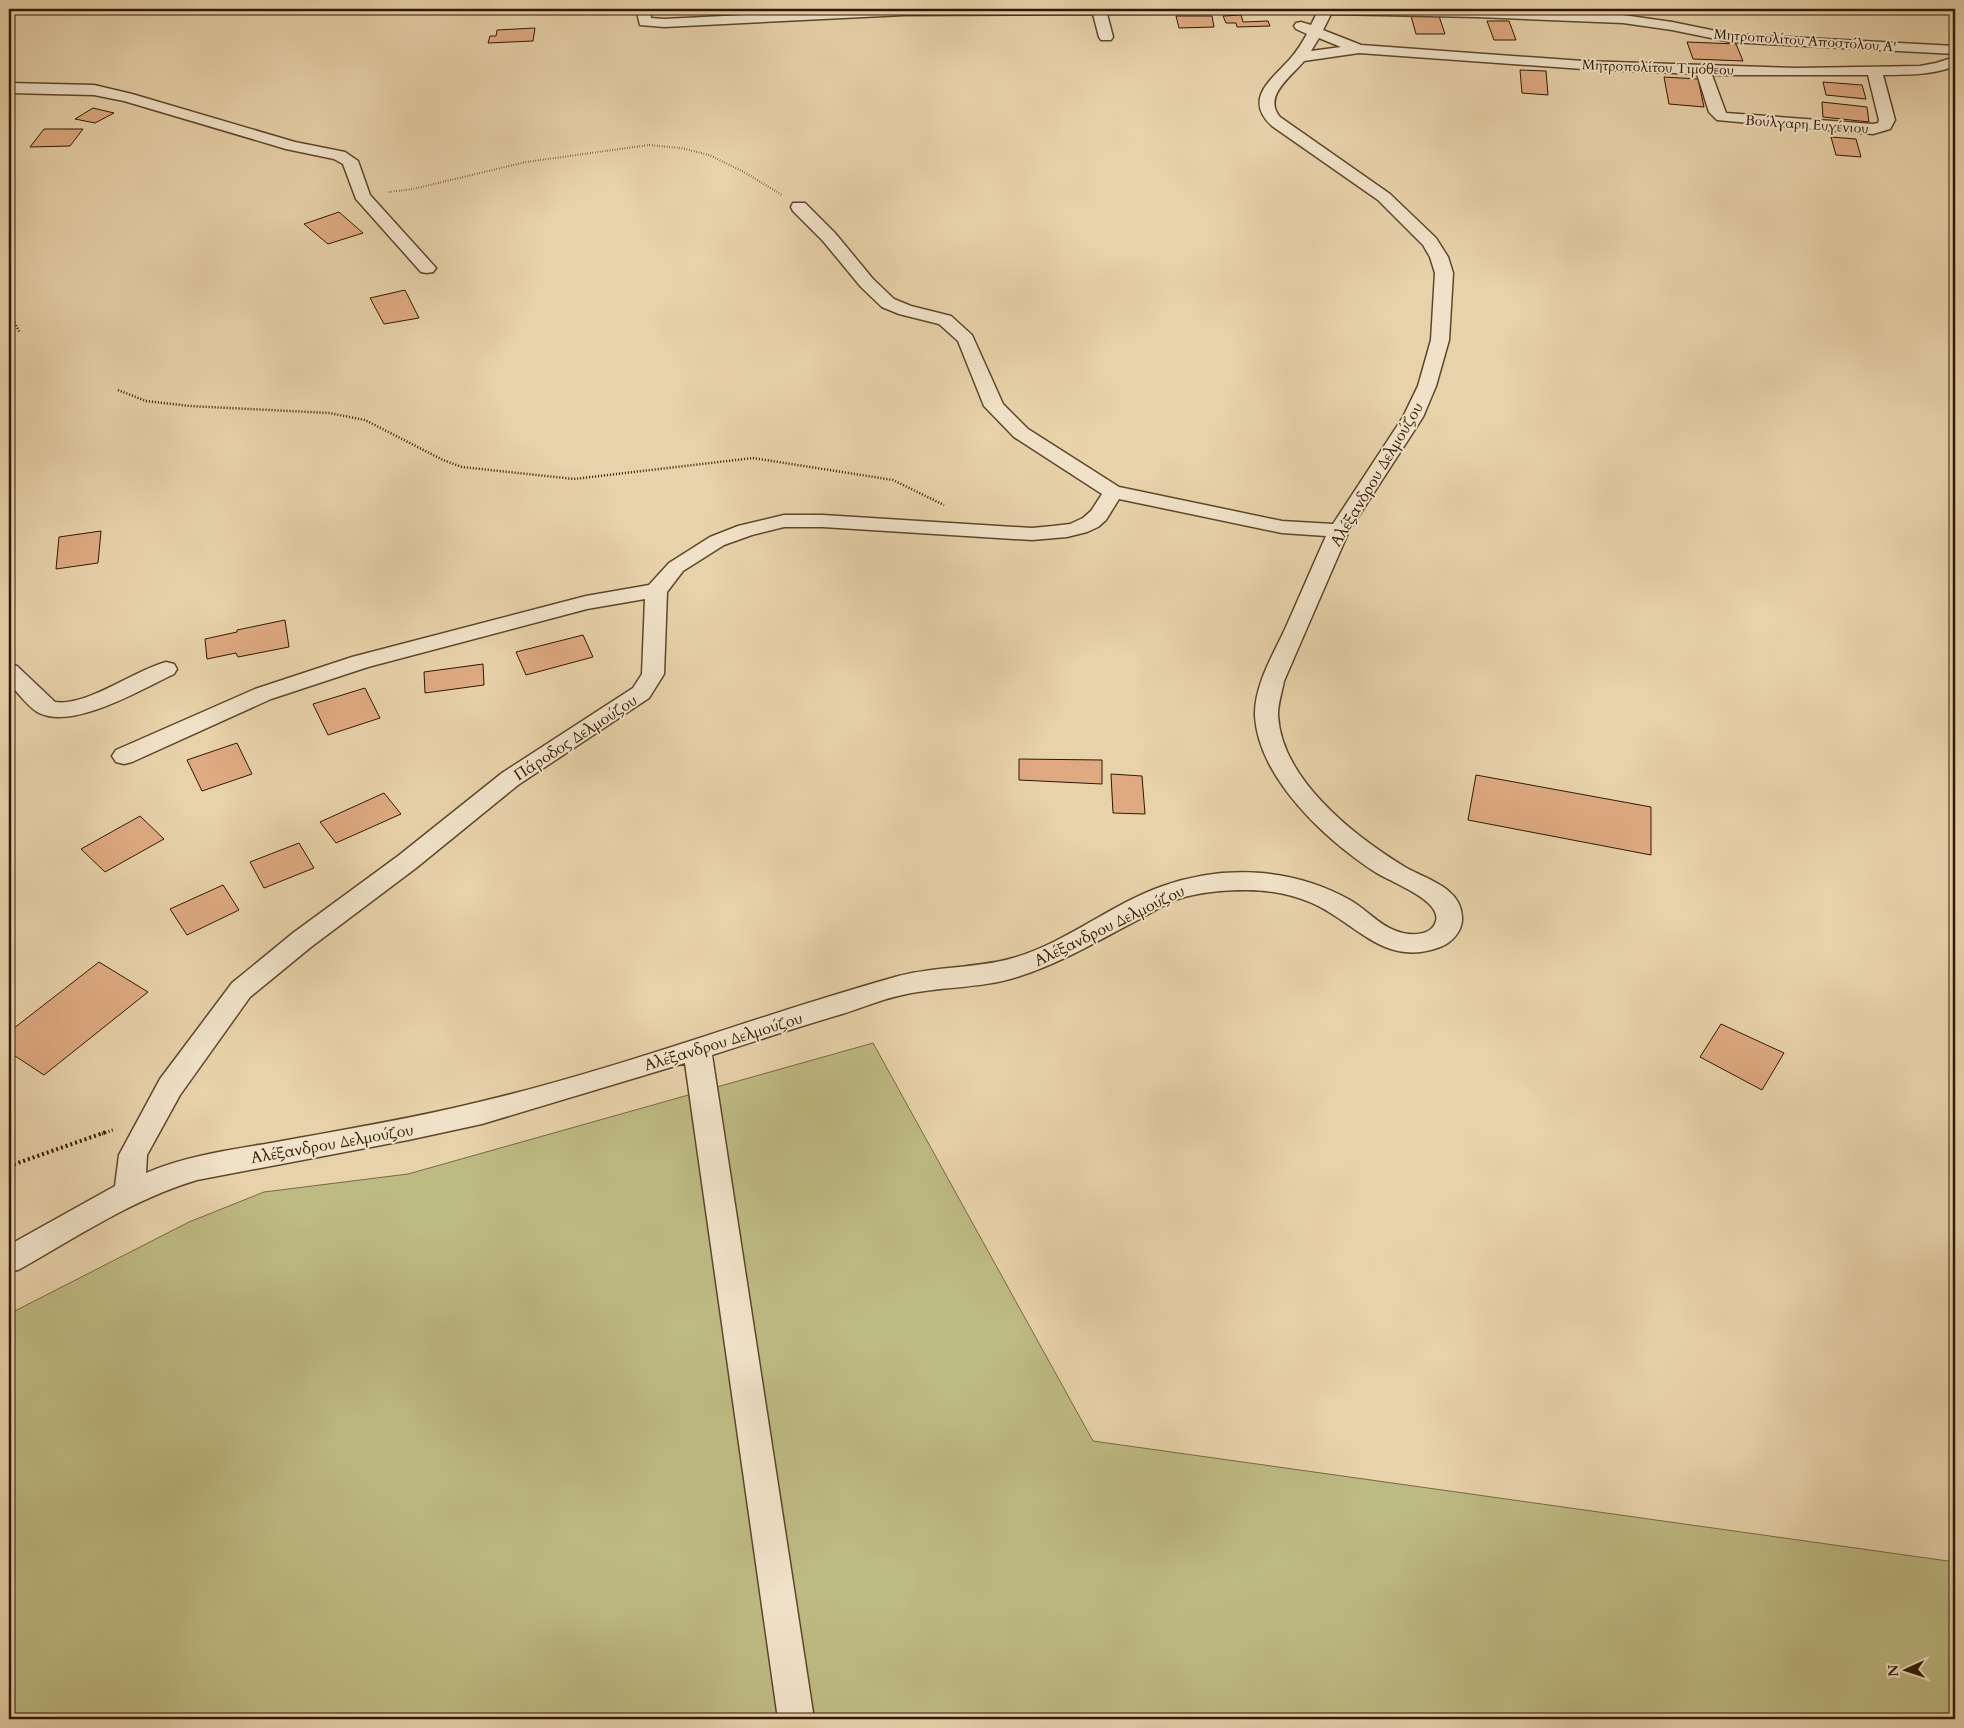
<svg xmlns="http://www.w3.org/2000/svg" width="1964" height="1728" font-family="Cardo,serif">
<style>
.green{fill:#beba83;stroke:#776942}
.building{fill:#dfaa82;stroke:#301800}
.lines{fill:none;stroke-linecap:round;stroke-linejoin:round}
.street-casing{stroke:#5e462a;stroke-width:3}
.path-far3{stroke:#301800;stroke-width:2;stroke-dasharray:0.5 2;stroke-linecap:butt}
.path-far2{stroke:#301800;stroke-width:2.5;stroke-dasharray:1 2;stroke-linecap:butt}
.path-far1{stroke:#301800;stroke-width:3;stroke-dasharray:1 2.5;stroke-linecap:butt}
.path{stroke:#301800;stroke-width:4;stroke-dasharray:2 3;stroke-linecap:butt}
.street{fill:#f0e2c8;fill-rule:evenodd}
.labels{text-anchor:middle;stroke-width:4;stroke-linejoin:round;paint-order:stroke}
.far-street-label{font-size:14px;fill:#301800;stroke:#f0e2c8}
.street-label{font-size:16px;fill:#301800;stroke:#f0e2c8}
</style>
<rect width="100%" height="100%" fill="#e8d2aa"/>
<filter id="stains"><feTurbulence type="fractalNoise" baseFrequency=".004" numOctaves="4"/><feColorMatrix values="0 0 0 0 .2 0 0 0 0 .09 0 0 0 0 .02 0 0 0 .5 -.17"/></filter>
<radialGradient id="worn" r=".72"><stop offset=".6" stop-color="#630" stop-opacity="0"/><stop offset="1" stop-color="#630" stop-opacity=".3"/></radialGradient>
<!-- green -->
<path class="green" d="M873,1043L1093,1441L1955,1562V1719H9V1314L189,1222L264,1192L408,1174Z"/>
<!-- building -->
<g class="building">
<path d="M1734,9H1756L1757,13L1735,12Z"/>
<path d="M1241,15L1243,22L1268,21L1270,26L1237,27L1236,23H1226L1223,16Z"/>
<path d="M1176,16H1212L1214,27L1179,28Z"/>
<path d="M1411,16H1439L1445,34H1416Z"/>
<path d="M1487,21H1509L1516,40H1494Z"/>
<path d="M535,28L533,41L488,43L490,36H496L497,30Z"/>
<path d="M1687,42L1736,44L1743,61L1693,59Z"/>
<path d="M1520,70L1546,71L1548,95L1522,93Z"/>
<path d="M1664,77L1698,79L1704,107L1669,104Z"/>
<path d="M1823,82L1862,85L1866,99L1826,95Z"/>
<path d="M1822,102L1867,107L1869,122L1823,117Z"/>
<path d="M93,108L114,113L95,123L75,119Z"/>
<path d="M44,129H83L70,146L30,147Z"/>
<path d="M1831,137L1856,139L1861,157L1836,155Z"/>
<path d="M339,212L363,233L328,244L304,224Z"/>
<path d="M405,290L419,318L384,324L370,298Z"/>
<path d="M101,531L98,563L56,569L59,537Z"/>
<path d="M285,620L289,647L238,657L236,653L207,659L205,639L237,632V630Z"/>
<path d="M583,635L593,657L526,675L516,652Z"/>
<path d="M483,664L484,685L425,693L424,672Z"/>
<path d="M365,688L380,718L328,735L313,704Z"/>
<path d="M237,743L252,774L202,791L187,760Z"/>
<path d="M1019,759L1102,760V784L1019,780Z"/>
<path d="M1111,774L1142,776L1145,814L1113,813Z"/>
<path d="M1476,775L1651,807V855L1468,820Z"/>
<path d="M384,793L401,814L336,843L320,822Z"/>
<path d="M140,816L164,839L105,872L81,849Z"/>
<path d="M299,843L314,868L264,888L250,862Z"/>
<path d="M223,885L239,910L187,935L170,909Z"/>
<path d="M99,962L148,992L44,1075L9,1052V1032Z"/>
<path d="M1721,1024L1784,1053L1762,1090L1700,1057Z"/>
</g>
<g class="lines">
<!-- street casing -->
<g class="street-casing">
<g id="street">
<path d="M636,9H650L651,18L664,19L864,9H1304L1302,12L1297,13L1107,14L1113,37L1111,40H1101L1099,37L1093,14L904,15L664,27L640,25Z"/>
<path d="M1319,9H1477L1623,15L1672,22L1731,34L1955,46V54L1731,42L1672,30L1623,23L1477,17L1331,14L1323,30L1361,45L1583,61L1797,68L1920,66L1936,63L1955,57V66C1932,75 1908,75 1883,75L1895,120L1890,129L1873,134L1717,120L1709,112L1697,74L1583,69L1359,53L1304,61C1292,76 1262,96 1280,117L1390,194L1436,238L1448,257L1453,273L1449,340L1436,386L1423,417L1349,531L1284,681C1282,692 1278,703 1278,715C1281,779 1354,836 1405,867C1425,879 1461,887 1462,917C1463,930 1452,943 1440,947C1384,968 1357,923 1312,903C1291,894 1268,890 1246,890C1223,890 1200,892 1178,899C1164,904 1151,913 1138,920C1099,940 1061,963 1020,976C982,989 940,986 902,995C882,999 862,1008 842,1014C798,1027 755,1041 712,1055L814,1719H778L685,1063L482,1124L408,1140L197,1180C133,1199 77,1237 20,1269L9,1273V1245L115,1186L119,1155L160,1079L232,983L293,933L398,856L502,773L633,688L642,674L645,599L587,609L368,667L271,699L132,762L124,764L116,762L112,756L116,750L255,689L352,657L586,596L649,585L669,563L710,537L738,526L784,515H823L1032,528L1053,526L1070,524L1083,518L1091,511L1102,494L1014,437L984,406L958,341L939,324L899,314L882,307L861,287L823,241L793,211L791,207L793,203H805L835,233L873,279L894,299L911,306L951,316L972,335L1003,404L1028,429L1119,487L1282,521L1333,524L1403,417L1418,386L1431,340L1435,273L1430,257L1423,245L1378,200L1272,126C1243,99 1271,80 1290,59C1297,51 1302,43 1307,34L1296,29L1294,26L1296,23L1301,22L1311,25ZM1319,38L1341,47L1311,51ZM1712,75H1868L1879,120L1878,123L1873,124L1726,113ZM1119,499L1282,533L1326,536C1312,567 1299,598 1285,629C1273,655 1254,686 1255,716C1259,779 1326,840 1375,872C1390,882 1442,900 1436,921C1432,937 1408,936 1396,931C1379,925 1366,909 1350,900C1293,868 1224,864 1163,886C1111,904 1066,943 1013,958C975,969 933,966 895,977C756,1016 620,1069 479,1102C411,1119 341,1130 271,1143C229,1150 185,1156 146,1173L147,1155L180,1095L250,997L311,947L416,868L518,785L649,698L664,674L667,592L683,571L724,545L752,535L784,527H823L1032,540L1067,537L1087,532L1098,527L1106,520Z"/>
<path d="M9,83L94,85L132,94L295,142L345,152L358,161L370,195L436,268L433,272L427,273L421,272L356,199L343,164L334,159L286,149L124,101L94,95L9,93Z"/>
<path d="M166,662L174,664L177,669L174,674C142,689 74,730 39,713C28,707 18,693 9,683V664L17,666L55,702C86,707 135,670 166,662Z"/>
</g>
</g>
<!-- path-far3 -->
<path class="path-far3" d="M389,192L413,189L526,162L649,145L681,148L709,155L744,172L782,195"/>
<!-- path-far2 -->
<g class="path-far2">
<path d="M9,312L20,333"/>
<path d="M118,390L146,401L190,406L329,413L365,420L443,460L462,467L574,479L753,458L893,480L944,505"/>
</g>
<!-- path-far1 -->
<path class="path-far1" d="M102,1134L115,1129"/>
<!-- path -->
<path class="path" d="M9,1166L106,1132"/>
<!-- street -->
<use href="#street" class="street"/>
</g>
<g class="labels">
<!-- far-street labels -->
<g class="far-street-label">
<text transform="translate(1805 40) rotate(4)" y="5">Μητροπολίτου Αποστόλου Α'</text>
<text transform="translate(1658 67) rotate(2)" y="5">Μητροπολίτου Τιμόθεου</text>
<text transform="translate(1807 124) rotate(4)" y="5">Βούλγαρη Ευγένιου</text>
</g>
<!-- street labels -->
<g class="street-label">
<text transform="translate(1376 474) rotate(-59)" y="6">Αλέξανδρου Δελμούζου</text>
<text transform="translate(575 737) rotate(-33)" y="6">Πάροδος Δελμούζου</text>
<text transform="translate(1109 925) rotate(-26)" y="6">Αλέξανδρου Δελμούζου</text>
<text transform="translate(723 1041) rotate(-17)" y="6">Αλέξανδρου Δελμούζου</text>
<text transform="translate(332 1143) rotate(-10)" y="6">Αλέξανδρου Δελμούζου</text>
</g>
</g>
<!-- margin -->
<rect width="1964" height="1728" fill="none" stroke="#e8d2aa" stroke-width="30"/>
<rect x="10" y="10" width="1944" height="1708" fill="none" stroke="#301800" stroke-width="2.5"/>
<rect x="15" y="15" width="1934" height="1698" fill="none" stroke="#301800"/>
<!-- north arrow -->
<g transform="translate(1906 1670) rotate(267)" stroke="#f0e2c8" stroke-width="4" paint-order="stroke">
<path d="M0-4L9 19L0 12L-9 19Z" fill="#301800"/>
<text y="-8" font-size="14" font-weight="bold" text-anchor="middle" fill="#301800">N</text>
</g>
<rect width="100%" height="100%" filter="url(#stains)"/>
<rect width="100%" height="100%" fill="url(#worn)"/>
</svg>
